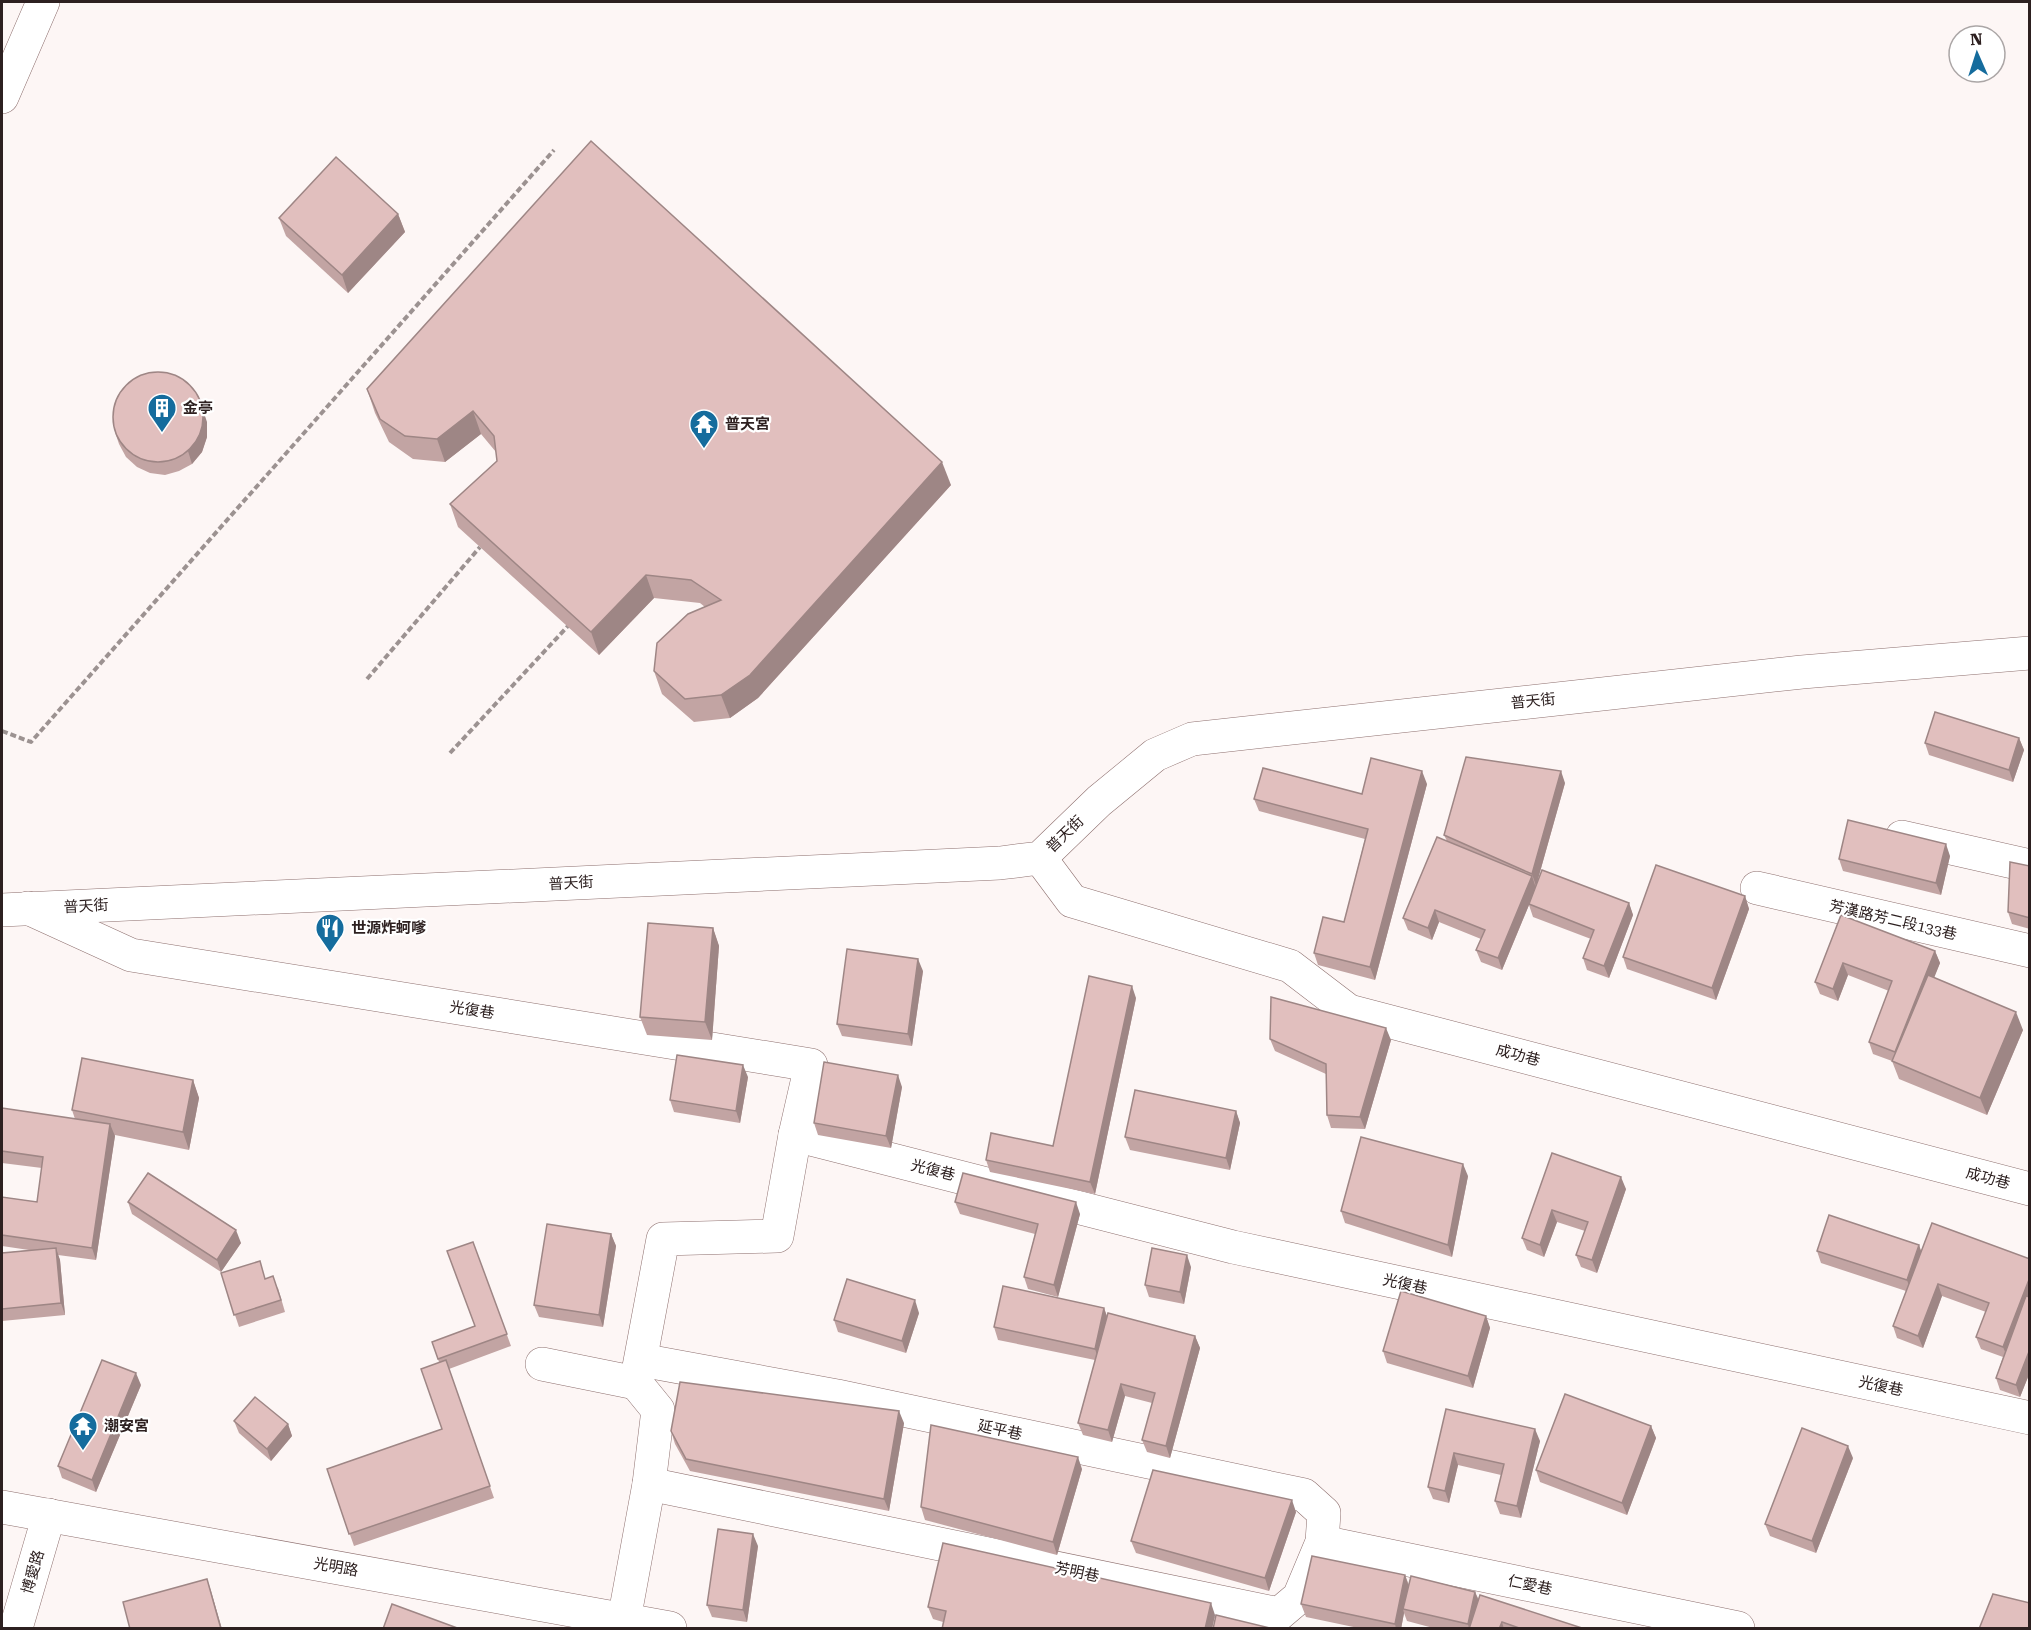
<svg xmlns="http://www.w3.org/2000/svg" width="2031" height="1630" font-family="'Roboto Serif','Noto Sans TC',serif">
<style>
.lines{fill:none;stroke-linecap:round;stroke-linejoin:round}
.minor-casing{stroke:#8e706f;stroke-width:34}
.path{stroke:#9c9291;stroke-width:4;stroke-dasharray:6 3;stroke-linecap:butt}
.minor{stroke:#fff;stroke-width:33}
.wall{fill:#c2a4a3}
.shaded-wall{fill:#9e8685}
.building{fill:#e1bfbe;stroke:#9e8685;stroke-width:1.5}
.labels{text-anchor:middle;stroke-width:4.5;stroke-linejoin:round;paint-order:stroke}
.poi-label{font-size:15px;font-weight:bold;fill:#2d2020;stroke:#fff;text-anchor:start}
.street-label{font-size:15px;fill:#2d2020;stroke:#fff}
</style>
<rect width="100%" height="100%" fill="#fdf6f5"/>
<g class="lines">
<!-- minor casing -->
<g class="minor-casing">
<g id="minor">
<path d="M2,97L43,2"/>
<path d="M1902,837L2030,866"/>
<path d="M1040,858L1072,901L1290,966L1349,1011L2030,1189"/>
<path d="M1757,888L2030,951"/>
<path d="M28,908L131,955L811,1065L795,1135L1233,1247L2030,1418"/>
<path d="M2,910L1000,863L1040,858L1099,801L1155,755L1192,739L1802,672L2030,653"/>
<path d="M641,1360L837,1396L1304,1495L1324,1513L1322,1542L1299,1597L1279,1614L649,1484"/>
<path d="M542,1364L636,1383L663,1239L777,1236L795,1135"/>
<path d="M2,1507L670,1628"/>
<path d="M1322,1542L1738,1628"/>
<path d="M624,1620L649,1484L658,1410L636,1383"/>
<path d="M16,1628L49,1515"/>
</g>
</g>
<!-- path -->
<g class="path">
<path d="M367,679L480,547"/>
<path d="M2,731L31,742L554,150"/>
<path d="M450,753L568,626"/>
</g>
<!-- minor -->
<use href="#minor" class="minor"/>
</g>
<!-- wall -->
<g class="wall">
<path d="M398,214L405,232L348,293L286,236L279,218Z"/>
<path d="M367,389L951,485L758,698L730,718L694,722L662,694L654,671L705,607L700,603L654,598L599,655L458,527L450,504L497,461L496,452L481,434L445,462L413,459L389,442L375,413Z"/>
<path d="M207,422V437L202,452L192,464L179,471L165,475L150,473L137,467L126,457L119,444L115,432Z"/>
<path d="M2019,738L2024,750L2013,782L1929,755L1925,743Z"/>
<path d="M1565,783L1538,879L1629,903L1633,915L1609,978L1587,970L1583,958L1591,939L1533,917L1529,905L1502,970L1481,962L1476,950L1481,939L1439,922L1432,940L1408,930L1403,918L1447,841L1444,835Z"/>
<path d="M1427,784L1375,980L1318,965L1314,953L1344,922L1365,839L1259,811L1254,799L1362,794Z"/>
<path d="M1950,856L1941,895L1843,871L1839,859Z"/>
<path d="M2030,866V929L2012,924L2008,912Z"/>
<path d="M1745,896L1749,909L1716,1000L1627,969L1623,957Z"/>
<path d="M1841,915L1935,951L1940,963L1934,977L2023,1030L1987,1115L1899,1079L1892,1061L1873,1054L1869,1042L1889,991L1848,975L1838,1001L1820,994L1815,982Z"/>
<path d="M713,928L719,946L712,1040L647,1035L640,1017Z"/>
<path d="M923,971L912,1046L842,1036L837,1024Z"/>
<path d="M1136,998L1095,1194L990,1172L986,1160L1053,1146Z"/>
<path d="M1270,1039L1391,1040L1365,1129L1331,1128L1327,1115L1326,1074L1275,1051Z"/>
<path d="M748,1077L740,1123L674,1112L670,1100Z"/>
<path d="M193,1080L199,1098L189,1150L115,1135L96,1260L58,1255L60,1260L65,1315L2,1321V1253L29,1250L2,1246V1197L37,1202L42,1168L2,1163V1108L75,1119L72,1110Z"/>
<path d="M902,1087L891,1148L818,1135L814,1123Z"/>
<path d="M1236,1111L1240,1123L1230,1170L1130,1150L1125,1137Z"/>
<path d="M1552,1153L1626,1189L1597,1273L1581,1267L1576,1255L1585,1231L1557,1222L1544,1257L1527,1250L1522,1238Z"/>
<path d="M1468,1176L1452,1257L1345,1223L1341,1211Z"/>
<path d="M128,1202L241,1243L221,1272L132,1214Z"/>
<path d="M955,1202L1080,1214L1058,1297L1028,1289L1024,1277L1035,1234L960,1214Z"/>
<path d="M611,1234L616,1246L603,1327L539,1317L534,1305Z"/>
<path d="M473,1242L511,1346L449,1369L494,1498L354,1546L327,1469L442,1429L439,1362L432,1342L475,1326Z"/>
<path d="M1919,1245L1921,1251L2030,1259V1372L2020,1397L2000,1390L1996,1378L2003,1357L1981,1349L1976,1337L1986,1312L1942,1296L1923,1348L1897,1338L1893,1326L1906,1291L1821,1263L1817,1251Z"/>
<path d="M1191,1267L1184,1304L1149,1297L1145,1285Z"/>
<path d="M221,1273L266,1279L278,1288L285,1312L239,1327Z"/>
<path d="M1104,1308L1107,1316L1195,1336L1200,1348L1170,1458L1147,1452L1142,1440L1152,1403L1125,1396L1112,1442L1083,1435L1078,1423L1095,1360L998,1340L994,1327Z"/>
<path d="M919,1313L906,1353L838,1332L834,1320Z"/>
<path d="M1486,1316L1490,1328L1473,1388L1387,1363L1383,1351Z"/>
<path d="M141,1385L96,1492L62,1478L58,1466Z"/>
<path d="M1446,1409L1540,1441L1521,1518L1500,1514L1495,1501L1501,1475L1458,1465L1449,1503L1433,1499L1428,1487Z"/>
<path d="M234,1421L288,1424L292,1436L271,1461L239,1433Z"/>
<path d="M904,1423L889,1511L690,1471L675,1444L671,1431Z"/>
<path d="M1651,1426L1656,1438L1627,1515L1540,1482L1536,1470Z"/>
<path d="M1853,1458L1816,1553L1770,1536L1765,1524Z"/>
<path d="M1082,1469L1057,1555L925,1520L921,1507Z"/>
<path d="M1296,1512L1269,1591L1136,1553L1131,1541Z"/>
<path d="M758,1546L747,1622L712,1617L707,1605Z"/>
<path d="M1405,1575L1409,1585L1475,1592L1479,1600L1585,1629H1437L1407,1621L1404,1613L1401,1629H1363L1306,1617L1301,1604Z"/>
<path d="M928,1607L1215,1615L1212,1629H942L943,1622L933,1619Z"/>
</g>
<!-- shaded-wall -->
<g class="shaded-wall">
<path d="M398,214L405,232L348,293L342,275Z"/>
<path d="M203,410L207,422V437L202,452L192,464L188,451Z"/>
<path d="M473,411L481,434L445,462L437,439Z"/>
<path d="M942,462L951,485L758,698L730,718L721,695Z"/>
<path d="M646,575L654,598L599,655L591,632Z"/>
<path d="M2019,738L2024,750L2013,782L2009,770Z"/>
<path d="M1422,771L1427,784L1375,980L1370,967Z"/>
<path d="M1561,771L1565,783L1536,886L1532,874Z"/>
<path d="M1946,844L1950,856L1941,895L1936,883Z"/>
<path d="M1532,876L1536,888L1502,970L1498,958Z"/>
<path d="M1745,896L1749,909L1716,1000L1712,988Z"/>
<path d="M1629,903L1633,915L1609,978L1604,966Z"/>
<path d="M1435,910L1439,922L1432,940L1428,928Z"/>
<path d="M713,928L719,946L712,1040L705,1022Z"/>
<path d="M1935,951L1940,963L1900,1064L1895,1052Z"/>
<path d="M918,959L923,971L912,1046L908,1034Z"/>
<path d="M1843,963L1848,975L1838,1001L1833,989Z"/>
<path d="M1132,986L1136,998L1095,1194L1090,1182Z"/>
<path d="M2016,1012L2023,1030L1987,1115L1980,1098Z"/>
<path d="M1386,1028L1391,1040L1365,1129L1360,1117Z"/>
<path d="M743,1065L748,1077L740,1123L736,1111Z"/>
<path d="M898,1075L902,1087L891,1148L886,1136Z"/>
<path d="M193,1080L199,1098L189,1150L183,1132Z"/>
<path d="M1236,1111L1240,1123L1230,1170L1226,1158Z"/>
<path d="M110,1124L115,1136L96,1260L92,1248Z"/>
<path d="M1463,1164L1468,1176L1452,1257L1448,1245Z"/>
<path d="M1621,1177L1626,1189L1597,1273L1592,1260Z"/>
<path d="M1076,1202L1080,1214L1058,1297L1054,1285Z"/>
<path d="M1552,1210L1557,1222L1544,1257L1540,1245Z"/>
<path d="M236,1230L241,1243L221,1272L217,1260Z"/>
<path d="M611,1234L616,1246L603,1327L599,1315Z"/>
<path d="M1919,1245L1923,1257L1911,1292L1907,1280Z"/>
<path d="M56,1248L60,1260L65,1315L61,1303Z"/>
<path d="M1187,1255L1191,1267L1184,1304L1180,1292Z"/>
<path d="M2030,1277V1301L2008,1359L2003,1347Z"/>
<path d="M1938,1284L1942,1296L1923,1348L1918,1336Z"/>
<path d="M915,1300L919,1313L906,1353L902,1341Z"/>
<path d="M1104,1308L1108,1320L1099,1361L1095,1349Z"/>
<path d="M1486,1316L1490,1328L1473,1388L1468,1376Z"/>
<path d="M1195,1336L1200,1348L1170,1458L1166,1446Z"/>
<path d="M2029,1349L2030,1372L2020,1397L2016,1385Z"/>
<path d="M136,1373L141,1385L96,1492L92,1480Z"/>
<path d="M1121,1384L1125,1396L1112,1442L1108,1430Z"/>
<path d="M899,1411L904,1423L889,1511L884,1499Z"/>
<path d="M288,1424L292,1436L271,1461L267,1449Z"/>
<path d="M1651,1426L1656,1438L1627,1515L1622,1503Z"/>
<path d="M1535,1429L1540,1441L1521,1518L1517,1506Z"/>
<path d="M1848,1446L1853,1458L1816,1553L1812,1541Z"/>
<path d="M1454,1453L1458,1465L1449,1503L1445,1491Z"/>
<path d="M1078,1457L1082,1469L1057,1555L1053,1542Z"/>
<path d="M1292,1500L1296,1512L1269,1591L1265,1578Z"/>
<path d="M753,1534L758,1546L747,1622L743,1610Z"/>
<path d="M1405,1575L1409,1587L1403,1609L1404,1613L1401,1629H1396L1395,1624Z"/>
<path d="M207,1579L211,1591L222,1629H221Z"/>
<path d="M1475,1592L1480,1604L1469,1629L1468,1624Z"/>
<path d="M1211,1603L1215,1615L1212,1629H1205Z"/>
<path d="M1502,1622L1504,1629H1499Z"/>
</g>
<!-- building -->
<g class="building">
<path d="M591,141L942,462L750,675L721,695L685,699L654,671L657,643L688,614L721,600L691,580L646,575L591,632L450,504L497,461L494,436L473,411L437,439L405,436L380,419L367,389Z"/>
<path d="M336,157L398,214L342,275L279,218Z"/>
<circle cx="158" cy="417" r="45"/>
<path d="M1935,712L2019,738L2009,770L1925,743Z"/>
<path d="M1466,757L1561,771L1532,874L1444,835Z"/>
<path d="M1371,758L1422,771L1370,967L1314,953L1323,917L1344,922L1368,829L1254,799L1263,768L1362,794Z"/>
<path d="M1848,820L1946,844L1936,883L1839,859Z"/>
<path d="M1437,837L1532,876L1498,958L1476,950L1485,930L1435,910L1428,928L1403,918Z"/>
<path d="M2010,862L2030,866V918L2008,912Z"/>
<path d="M1656,865L1745,896L1712,988L1623,957Z"/>
<path d="M1542,870L1629,903L1604,966L1583,958L1594,930L1529,904Z"/>
<path d="M1841,915L1935,951L1895,1052L1869,1042L1892,981L1843,963L1833,989L1815,982Z"/>
<path d="M648,923L713,928L705,1022L640,1017Z"/>
<path d="M847,949L918,959L908,1034L837,1024Z"/>
<path d="M1928,975L2016,1012L1980,1098L1892,1061Z"/>
<path d="M1089,976L1132,986L1090,1182L986,1160L991,1133L1053,1146Z"/>
<path d="M1271,997L1386,1028L1360,1117L1327,1115L1326,1064L1270,1039Z"/>
<path d="M677,1055L743,1065L736,1111L670,1100Z"/>
<path d="M82,1058L193,1080L183,1132L72,1110Z"/>
<path d="M824,1062L898,1075L886,1136L814,1123Z"/>
<path d="M1135,1090L1236,1111L1226,1158L1125,1137Z"/>
<path d="M2,1108L110,1124L92,1248L2,1235V1197L37,1202L43,1157L2,1151Z"/>
<path d="M1361,1137L1463,1164L1448,1245L1341,1211Z"/>
<path d="M1552,1153L1621,1177L1592,1260L1576,1255L1588,1222L1552,1210L1540,1245L1522,1238Z"/>
<path d="M148,1173L236,1230L217,1260L128,1202Z"/>
<path d="M963,1173L1076,1202L1054,1285L1024,1277L1038,1224L955,1202Z"/>
<path d="M1829,1215L1919,1245L1907,1280L1817,1251Z"/>
<path d="M1932,1223L2030,1259V1277L2003,1347L1976,1337L1989,1303L1938,1284L1918,1336L1893,1326Z"/>
<path d="M547,1224L611,1234L599,1315L534,1305Z"/>
<path d="M473,1242L507,1334L438,1359L432,1342L475,1326L447,1251Z"/>
<path d="M56,1248L61,1303L2,1309V1253Z"/>
<path d="M1152,1248L1187,1255L1180,1292L1145,1285Z"/>
<path d="M260,1261L265,1279L273,1276L281,1300L234,1315L221,1273Z"/>
<path d="M847,1279L915,1300L902,1341L834,1320Z"/>
<path d="M1003,1286L1104,1308L1095,1349L994,1327Z"/>
<path d="M1401,1291L1486,1316L1468,1376L1383,1351Z"/>
<path d="M2026,1296L2030,1297V1349L2016,1385L1996,1378Z"/>
<path d="M1108,1313L1195,1336L1166,1446L1142,1440L1155,1393L1121,1384L1108,1430L1078,1423Z"/>
<path d="M102,1360L136,1373L92,1480L58,1466Z"/>
<path d="M446,1360L490,1486L349,1534L327,1469L442,1429L421,1369Z"/>
<path d="M680,1382L899,1411L884,1499L686,1459L671,1431Z"/>
<path d="M1565,1394L1651,1426L1622,1503L1536,1470Z"/>
<path d="M255,1397L288,1424L267,1449L234,1421Z"/>
<path d="M1446,1409L1535,1429L1517,1506L1495,1501L1504,1464L1454,1453L1445,1491L1428,1487Z"/>
<path d="M931,1425L1078,1457L1053,1542L921,1507Z"/>
<path d="M1802,1428L1848,1446L1812,1541L1765,1524Z"/>
<path d="M1153,1470L1292,1500L1265,1578L1131,1541Z"/>
<path d="M718,1529L753,1534L743,1610L707,1605Z"/>
<path d="M943,1543L1211,1603L1205,1629H942L946,1611L928,1607Z"/>
<path d="M1312,1556L1405,1575L1395,1624L1301,1604Z"/>
<path d="M1411,1576L1475,1592L1468,1624L1403,1609Z"/>
<path d="M207,1579L221,1629H130L123,1602Z"/>
<path d="M1993,1594L2030,1603V1629H1979Z"/>
<path d="M1480,1595L1585,1629H1522L1502,1622L1499,1629H1469Z"/>
<path d="M392,1604L460,1629H383Z"/>
<path d="M1216,1615L1274,1629H1213Z"/>
</g>
<!-- icons -->
<defs>
<g id="building-pin" transform="scale(1.5)"><path d="M0 17L-7.5 6A9.5 9.5 0 1 1 7.5 6Z" fill="#156c9d" stroke="#fff"/><path d="M-4-6H4V6H1V3H-1V6H-4ZM-2.5-4.3h1.7v1.8h-1.7ZM.8-4.3h1.7v1.8H.8ZM-2.5-1h1.7V.8h-1.7ZM.8-1h1.7V.8H.8Z" fill="#fff"/></g>
<g id="temple-pin" transform="scale(1.5)"><path d="M0 17L-7.5 6A9.5 9.5 0 1 1 7.5 6Z" fill="#156c9d" stroke="#fff"/><path d="M0-6L5-2H3V0L6.5 2.5H4V6H1.5V3h-3V6H-4V2.5H-6.5L-3 0V-2H-5Z" fill="#fff"/></g>
<g id="restaurant-pin" transform="scale(1.5)"><path d="M0 17L-7.5 6A9.5 9.5 0 1 1 7.5 6Z" fill="#156c9d" stroke="#fff"/><path d="M-5-6h1v4h1v-4h1v4h1v-4h1v5L-1.5 .5V6h-2V.5L-5-1ZM5-6V6H3V1.5H1.5Q1.5-4 5-6Z" fill="#fff"/></g>
</defs>
<g fill-rule="evenodd">
<use href="#building-pin" x="162" y="408"/>
<use href="#temple-pin" x="704" y="424"/>
<use href="#restaurant-pin" x="330" y="928"/>
<use href="#temple-pin" x="83" y="1426"/>
</g>
<g class="labels">
<!-- poi labels -->
<g class="poi-label">
<text x="183" y="413">金亭</text>
<text x="725" y="429">普天宮</text>
<text x="351" y="933">世源炸蚵嗲</text>
<text x="104" y="1431">潮安宮</text>
</g>
<!-- street labels -->
<g class="street-label">
<text transform="translate(1533 701) rotate(-6)" y="5">普天街</text>
<text transform="translate(1065 834) rotate(-44)" y="5">普天街</text>
<text transform="translate(571 883) rotate(-3)" y="5">普天街</text>
<text transform="translate(86 906) rotate(-3)" y="5">普天街</text>
<text transform="translate(1893 920) rotate(13)" y="5">芳漢路芳二段133巷</text>
<text transform="translate(472 1010) rotate(9)" y="5">光復巷</text>
<text transform="translate(1518 1055) rotate(15)" y="5">成功巷</text>
<text transform="translate(933 1170) rotate(14)" y="5">光復巷</text>
<text transform="translate(1988 1178) rotate(15)" y="5">成功巷</text>
<text transform="translate(1405 1284) rotate(12)" y="5">光復巷</text>
<text transform="translate(1881 1386) rotate(12)" y="5">光復巷</text>
<text transform="translate(1000 1430) rotate(12)" y="5">延平巷</text>
<text transform="translate(336 1567) rotate(10)" y="5">光明路</text>
<text transform="translate(33 1572) rotate(-74)" y="5">博愛路</text>
<text transform="translate(1077 1572) rotate(12)" y="5">芳明巷</text>
<text transform="translate(1530 1585) rotate(12)" y="5">仁愛巷</text>
</g>
</g>
<!-- border -->
<rect width="2031" height="1630" fill="none" stroke="#2d2020" stroke-width="6"/>
<!-- north arrow -->
<g transform="translate(1977 54) rotate(357)"><circle r="28" fill="#ffffff" stroke="#aba6a6" stroke-width="1.5"/>
<path d="M0-4.5L10 22L0 15L-10 22Z" fill="#156c9d"/>
<text y="-9" font-size="16" font-weight="bold" text-anchor="middle" fill="#2d2020">N</text>
</g>
</svg>
